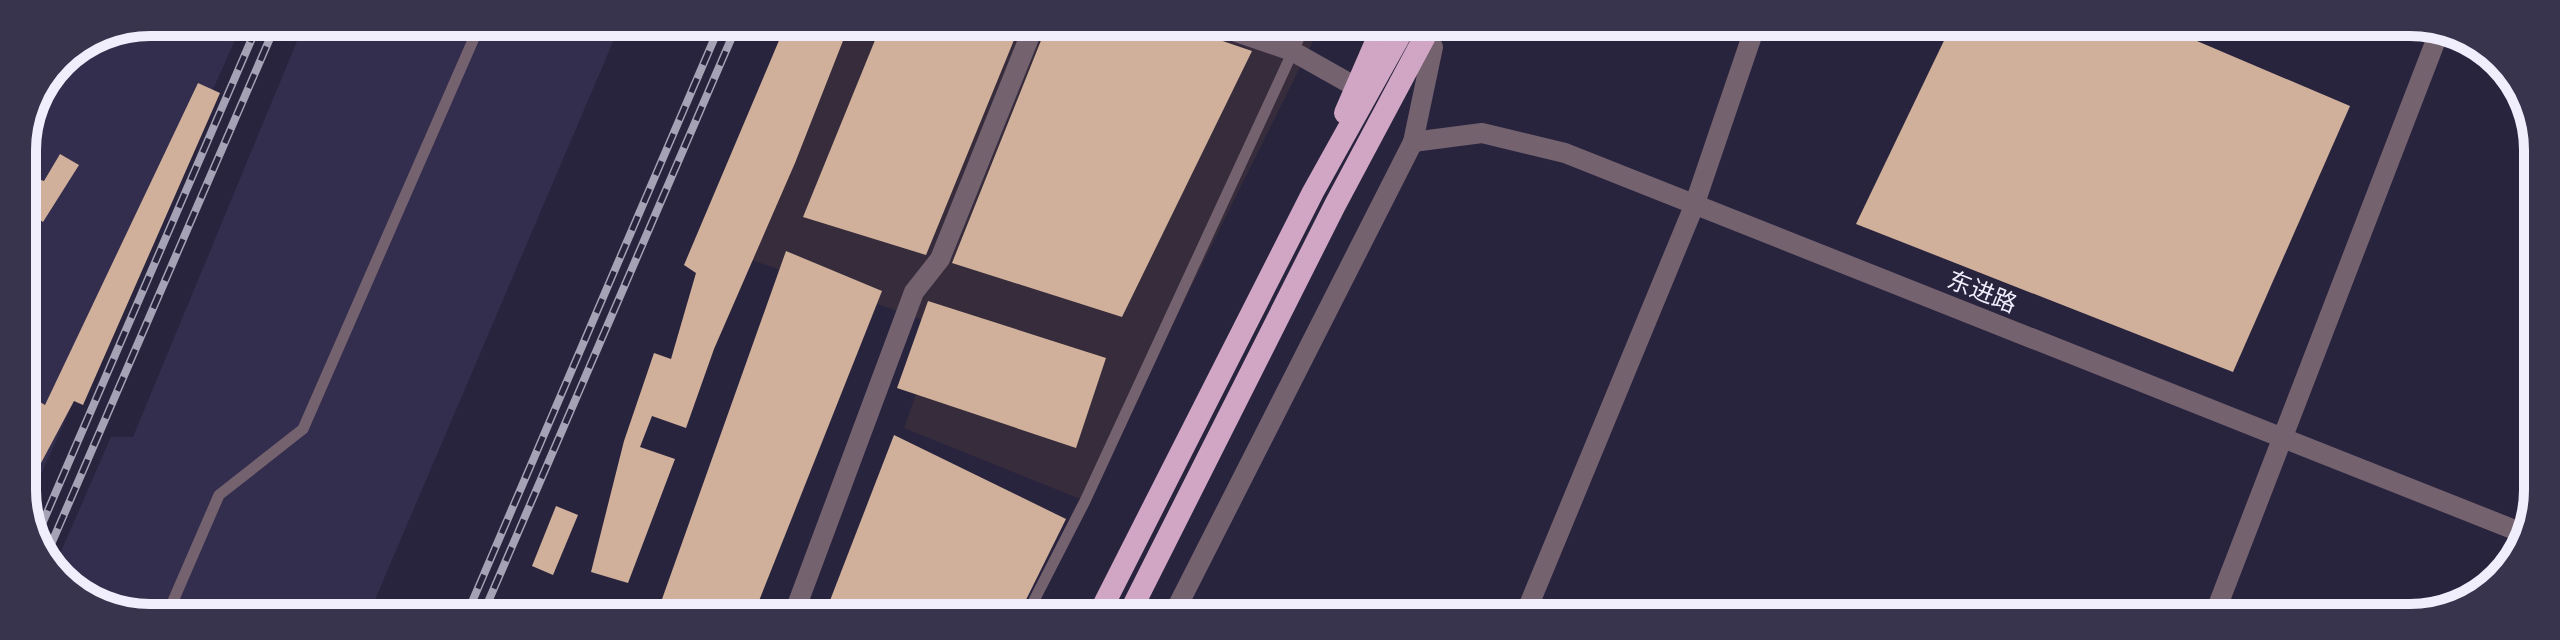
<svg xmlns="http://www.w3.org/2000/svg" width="2560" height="640" font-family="'Public Sans','Noto Sans SC',sans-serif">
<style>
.commercial{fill:#362c3b}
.built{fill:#342e4e}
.building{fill:#d0b09b}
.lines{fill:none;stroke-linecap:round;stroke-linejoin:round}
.service{stroke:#75626f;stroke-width:11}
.minor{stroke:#75626f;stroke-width:20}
.tertiary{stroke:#75626f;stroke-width:20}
.trunk{stroke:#d1a6c4;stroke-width:22}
.rail-casing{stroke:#a5a2b5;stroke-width:8}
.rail{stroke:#29243e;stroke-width:5;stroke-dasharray:15;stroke-linecap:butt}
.labels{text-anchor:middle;stroke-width:8;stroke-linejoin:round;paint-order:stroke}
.street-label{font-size:24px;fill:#f0eefd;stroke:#29243e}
.rim{fill:none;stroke:#f0eefd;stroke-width:10}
</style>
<rect width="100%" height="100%" fill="#29243e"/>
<!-- commercial -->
<path class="commercial" d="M810,23H1322L1085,501L904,428L940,326L735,254Z"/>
<!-- built -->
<g class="built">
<path d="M150,22H243L25,510L22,142L60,59Z"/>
<path d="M305,22L621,23L368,616L124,615L59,580L53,570L111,437H133Z"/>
</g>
<!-- building -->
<g class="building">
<path d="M808,23H850L795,163L714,349L686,428L652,416L640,447L675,459L628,583L591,572L624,441L654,353L671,359L696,273L684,265L783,31L802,38Z"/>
<path d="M882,23H1021L926,255L803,217Z"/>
<path d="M1048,23H1197L1205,35L1252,51L1122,317L952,263Z"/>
<path d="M1952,24H2157L2350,106L2233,372L1856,224Z"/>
<path d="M198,83L220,93L83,405L74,401L24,495V431L40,402L45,405Z"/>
<path d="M60,154L79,165L43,222L23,208V197L35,178L44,181Z"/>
<path d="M786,251L882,291L753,616H656Z"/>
<path d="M928,301L1106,358L1076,448L897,388Z"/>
<path d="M894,435L1066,519L1018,616H824Z"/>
<path d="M556,506L578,515L553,575L532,566Z"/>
</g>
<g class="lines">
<!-- service -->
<g class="service">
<path d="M167,615L219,495L303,429L481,22"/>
<path d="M1026,616L1085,501L1306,23"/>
</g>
<!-- minor -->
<g class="minor">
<path d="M1210,23L1292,51L1356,87"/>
<path d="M793,616L914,292L940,259L1035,23"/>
<path d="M1524,617L1694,206L1756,24"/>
</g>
<!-- tertiary -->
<g class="tertiary">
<path d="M1413,142L1482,133L1565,153L2525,534"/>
<path d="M1172,617L1413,142L1433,47"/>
<path d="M2213,618L2441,27"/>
</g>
<!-- trunk -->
<g class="trunk">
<path d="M1345,113L1384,23"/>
<path d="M1098,616L1313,192L1407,23"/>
<path d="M1128,616L1335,205L1432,23"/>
</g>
<!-- rail casing -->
<g class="rail-casing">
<g id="rail">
<path d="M36,538L259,22"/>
<path d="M46,556L277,22"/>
<path d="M466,616L721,23"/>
<path d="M482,616L738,23"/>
</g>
</g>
<!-- rail -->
<use href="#rail" class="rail"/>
</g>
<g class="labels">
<!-- street labels -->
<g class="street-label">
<text transform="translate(1982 292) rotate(22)" y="8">东进路</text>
</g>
</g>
<!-- crop -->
<path d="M0 0H2560V640H0ZM150 36H2410A114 114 0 0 1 2524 150V490A114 114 0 0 1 2410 604H150A114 114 0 0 1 36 490V150A114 114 0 0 1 150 36Z" fill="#39344d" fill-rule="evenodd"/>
<path class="rim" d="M150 36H2410A114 114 0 0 1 2524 150V490A114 114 0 0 1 2410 604H150A114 114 0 0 1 36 490V150A114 114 0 0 1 150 36Z"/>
</svg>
